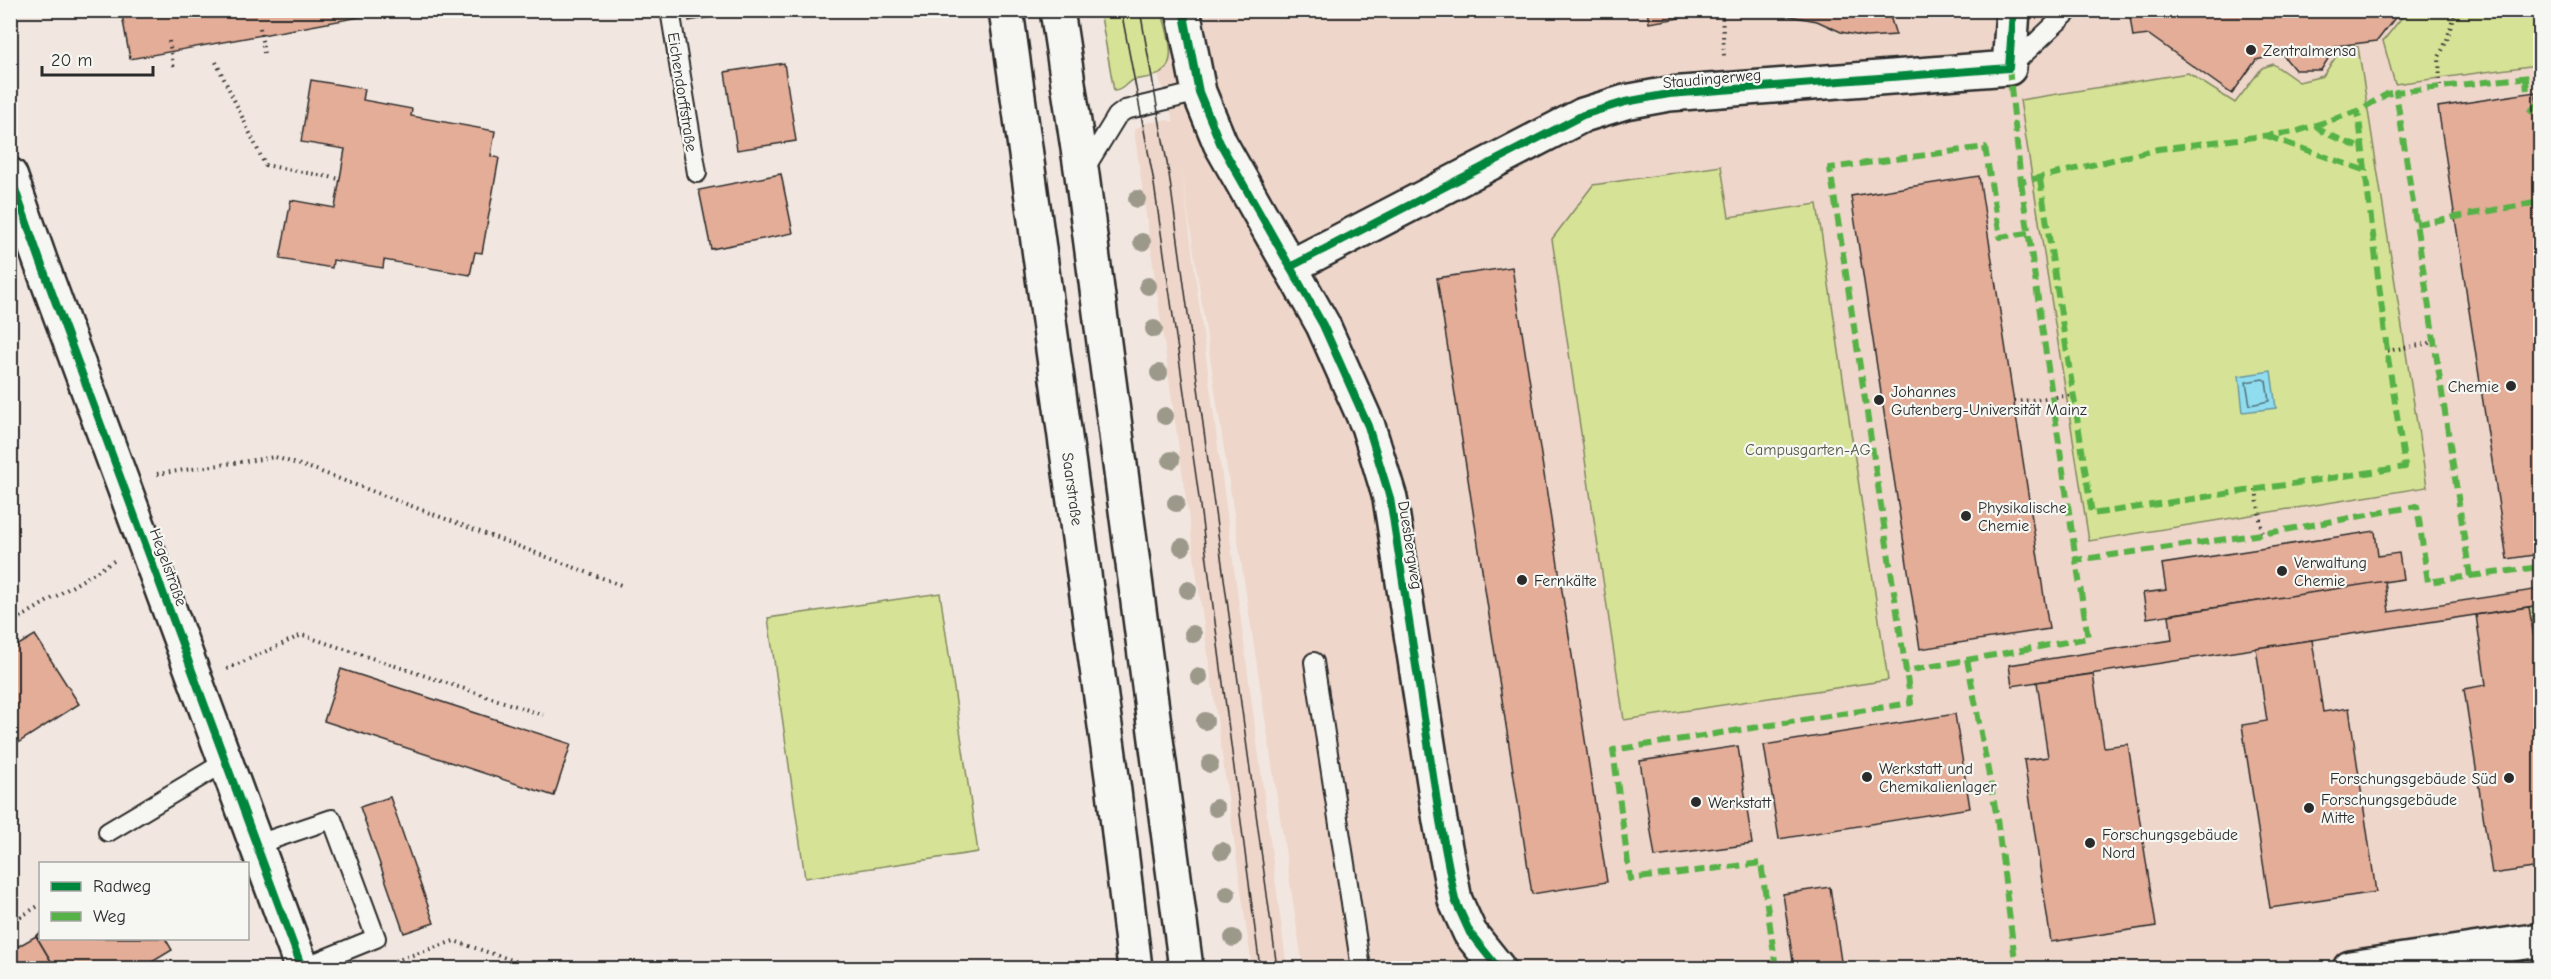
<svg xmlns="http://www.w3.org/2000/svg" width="2551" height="979" font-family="'Comic Neue',sans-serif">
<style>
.built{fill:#eed6ca}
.green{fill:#d6e396;stroke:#808760;stroke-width:1.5}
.water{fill:#90ddf0;stroke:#6896a1;stroke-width:1.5}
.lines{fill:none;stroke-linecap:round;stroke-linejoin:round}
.shore{stroke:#53727a;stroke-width:1.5}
.building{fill:#e3ad98;stroke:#2b2b2b;stroke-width:1.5}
.lane-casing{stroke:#2b2b2b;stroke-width:22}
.street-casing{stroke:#2b2b2b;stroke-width:38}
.highway-casing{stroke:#2b2b2b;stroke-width:38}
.path{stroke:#2b2b2b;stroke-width:4;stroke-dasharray:1.5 4.5;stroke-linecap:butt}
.lane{stroke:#f6f6f2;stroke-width:18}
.street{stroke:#f6f6f2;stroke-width:33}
.highway{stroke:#f6f6f2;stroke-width:33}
.tram{stroke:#2b2b2b;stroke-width:1.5}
.quiet{stroke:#56b246;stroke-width:6;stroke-dasharray:12 6;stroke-linecap:butt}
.cycleway-casing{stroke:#f6f6f2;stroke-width:11}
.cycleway{stroke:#00873e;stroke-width:8}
.tree{fill:#9c998b}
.poi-dot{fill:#2b2b2b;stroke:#f6f6f2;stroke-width:2}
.labels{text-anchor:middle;stroke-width:4.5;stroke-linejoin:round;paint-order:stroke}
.poi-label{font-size:16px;fill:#2b2b2b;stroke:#f6f6f2;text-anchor:start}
.street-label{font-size:16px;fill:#2b2b2b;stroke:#f6f6f2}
.park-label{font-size:16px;fill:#565946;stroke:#f6f6f2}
</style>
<rect width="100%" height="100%" fill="#f2e7e0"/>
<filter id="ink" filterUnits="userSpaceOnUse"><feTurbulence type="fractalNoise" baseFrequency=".0167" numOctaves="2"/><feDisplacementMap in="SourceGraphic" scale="12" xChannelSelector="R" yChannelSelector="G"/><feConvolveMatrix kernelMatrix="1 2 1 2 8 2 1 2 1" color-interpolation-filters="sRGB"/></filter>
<g filter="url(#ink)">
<!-- built -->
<path class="built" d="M1117,11H2540V968H1303L1181,167L1287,968H1252L1134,130L1145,123L1166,120L1174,122L1158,75L1130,81Z"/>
<!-- green -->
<g class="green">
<path d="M1100,11H1162C1165,28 1180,61 1161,73C1154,78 1142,78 1134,80C1125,82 1124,91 1114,91Z"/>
<path d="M2407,11H2540V86L2537,65L2395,84L2383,41Z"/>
<path d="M2343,46L2358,47L2427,487L2089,541L2020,100L2188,73L2235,103L2262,68L2273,64L2299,82L2323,76Z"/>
<path d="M1721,166L1729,217L1817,204L1888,680L1624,720L1552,239L1593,185Z"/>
<path d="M940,593L978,852L805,878L768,618Z"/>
<path d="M2540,605V676H2539L2529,607Z"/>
</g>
<!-- water -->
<path class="water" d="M2271,371L2276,408L2243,412L2239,376Z"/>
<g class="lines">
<!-- shore -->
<path class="shore" d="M2263,379L2266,381L2269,401L2250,405L2246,382Z"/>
</g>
<!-- building -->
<g class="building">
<path d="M121,10H370L371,15L130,59Z"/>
<path d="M687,10H752L689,21Z"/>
<path d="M1647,10H1729L1649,23Z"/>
<path d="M1784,10H1888L1896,35L1866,37L1841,32L1817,21L1784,15Z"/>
<path d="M2129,10H2401L2377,41L2336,46L2321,70H2295L2282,54L2256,60L2232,94L2149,35L2133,37Z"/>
<path d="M784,63L796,141L737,150L725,72Z"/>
<path d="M311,80L365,89L363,100L412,109L411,116L495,131L491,156L499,158L482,253L475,252L470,275L384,260L383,268L333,260L332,268L280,259L291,200L335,208L345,149L301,142Z"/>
<path d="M2535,92L2540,120V554L2507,559L2438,107Z"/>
<path d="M781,174L793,233L711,249L699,190Z"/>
<path d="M1979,176L2049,629L1920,649L1851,196Z"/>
<path d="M1512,267L1607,882L1532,894L1437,278Z"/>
<path d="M2375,531L2378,556L2399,553L2403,579L2147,618L2143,593L2166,590L2162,564Z"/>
<path d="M2385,581L2389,612L2540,589V605L2012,686L2009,665L2172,640L2169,615Z"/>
<path d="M2529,607L2540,676V867L2492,874L2464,689L2486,685L2476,615Z"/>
<path d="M35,635L79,704L10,748V650Z"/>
<path d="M2312,640L2323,712L2349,708L2376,892L2270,908L2242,725L2267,721L2256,648Z"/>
<path d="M341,669L571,744L554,796L324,721Z"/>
<path d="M2093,674L2104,747L2128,744L2156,926L2051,942L2024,760L2048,757L2037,682Z"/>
<path d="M1955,714L1970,808L1779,839L1764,745Z"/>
<path d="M1738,746L1752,844L1655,857L1640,761Z"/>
<path d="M390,797L434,923L404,933L360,807Z"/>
<path d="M1830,887L1842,968H1794L1783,894Z"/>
<path d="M40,933V938H165L172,950L142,968H55L36,936Z"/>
<path d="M36,936L55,968H10V951Z"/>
</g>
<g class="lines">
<!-- lane casing -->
<g class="lane-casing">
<g id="lane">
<path d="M670,10L697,173"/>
<path d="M2010,67L2070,10"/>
<path d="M1082,173L1117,116L1125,110L1199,92"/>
<path d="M1314,662L1361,968"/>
<path d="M108,832L225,762"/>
<path d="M255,845L332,819L376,938L302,968"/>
</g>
</g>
<!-- street casing -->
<g class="street-casing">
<g id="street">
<path d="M1183,10L1199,92L1220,143L1323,325L1368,426L1390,498L1440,821L1455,900L1470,933L1498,968"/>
<path d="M10,175L41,263L302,968"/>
<path d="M1290,267L1583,115L1625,102L1669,94L2009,68L2013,10"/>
<path d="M2350,968L2540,940"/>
</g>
</g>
<!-- highway casing -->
<g class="highway-casing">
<g id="highway">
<path d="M1006,10L1114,791L1135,968"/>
<path d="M1057,10L1082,175L1186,968"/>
</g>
</g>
<!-- path -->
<g class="path">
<path d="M1722,12L1724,56"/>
<path d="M260,28L264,53"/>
<path d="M169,41L174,70"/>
<path d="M216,62L265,165L340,179"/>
<path d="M2440,86L2439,57L2447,40L2455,10"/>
<path d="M2387,351L2435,342"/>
<path d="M2014,402L2073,395"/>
<path d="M157,474L275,457L316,470L621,585"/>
<path d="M2256,489L2262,534"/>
<path d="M10,624L114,561"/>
<path d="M227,669L302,635L543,715"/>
<path d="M10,923L40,905"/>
<path d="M395,961L454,941L536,968"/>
</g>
<!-- lane -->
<use href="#lane" class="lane"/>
<!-- street -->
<use href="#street" class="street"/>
<!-- highway -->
<use href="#highway" class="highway"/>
<!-- tram -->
<g class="tram">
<path d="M1121,10L1153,177L1197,483L1260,968"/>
<path d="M1140,10L1169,174L1277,968"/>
</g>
<!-- quiet -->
<g class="quiet">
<path d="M2009,68L2021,182L2158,149L2295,132L2358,111L2387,94L2396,92"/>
<path d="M2526,78L2527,93"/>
<path d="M2529,113L2540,101"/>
<path d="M2315,125L2325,133L2363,149"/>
<path d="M2267,136L2366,171"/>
<path d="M2040,179L2092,514L2405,467L2387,351L2358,111"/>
<path d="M2021,182L2076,560"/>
<path d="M2416,224L2540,202"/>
<path d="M2028,233L2000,237L1985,147L1830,168L1906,671L2088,638L2076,560L2262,534L2417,506L2428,582L2470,576L2396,92L2540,76"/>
<path d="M2470,576L2540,567"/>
<path d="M1967,659L1997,818L2016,968"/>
<path d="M1776,968L1761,863L1630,879L1613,750L1911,703L1906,671"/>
</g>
<!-- cycleway casing -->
<g class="cycleway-casing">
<g id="cycleway">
<path d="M1183,10L1199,92L1220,143L1323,325L1368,426L1390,498L1440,821L1455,900L1470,933L1498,968"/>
<path d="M10,175L41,263L302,968"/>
<path d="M1290,267L1583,115L1625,102L1669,94L2009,68L2013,10"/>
</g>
</g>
<!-- cycleway -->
<use href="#cycleway" class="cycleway"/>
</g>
<!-- trees -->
<g class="tree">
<circle cx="1137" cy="199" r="9"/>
<circle cx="1142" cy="242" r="9"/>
<circle cx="1148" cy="286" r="9"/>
<circle cx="1154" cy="329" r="9"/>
<circle cx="1159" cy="373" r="9"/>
<circle cx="1165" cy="416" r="9"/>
<circle cx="1171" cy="460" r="9"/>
<circle cx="1176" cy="503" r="9"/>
<circle cx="1182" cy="547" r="9"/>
<circle cx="1188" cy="590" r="9"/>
<circle cx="1193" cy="634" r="9"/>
<circle cx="1199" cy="677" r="9"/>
<circle cx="1205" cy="721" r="9"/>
<circle cx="1210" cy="764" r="9"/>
<circle cx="1216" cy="808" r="9"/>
<circle cx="1222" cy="851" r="9"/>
<circle cx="1227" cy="894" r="9"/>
<circle cx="1233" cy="938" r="9"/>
</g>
</g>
<!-- markers -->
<g class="poi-dot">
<circle cx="2251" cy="50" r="6"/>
<circle cx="2511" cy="386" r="6"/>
<circle cx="1879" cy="400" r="6"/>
<circle cx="1966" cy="516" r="6"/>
<circle cx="2282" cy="571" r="6"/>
<circle cx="1522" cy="580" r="6"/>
<circle cx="1867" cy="777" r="6"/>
<circle cx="2509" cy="778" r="6"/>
<circle cx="1696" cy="802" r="6"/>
<circle cx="2309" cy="808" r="6"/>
<circle cx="2090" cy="843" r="6"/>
</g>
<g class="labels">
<!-- poi labels -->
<g class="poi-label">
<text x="2263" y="56">Zentralmensa</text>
<text x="2499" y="392" text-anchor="end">Chemie</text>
<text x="1891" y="397">Johannes<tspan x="1891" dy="18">Gutenberg-Universität Mainz</tspan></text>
<text x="1978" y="513">Physikalische<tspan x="1978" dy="18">Chemie</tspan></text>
<text x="2294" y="568">Verwaltung<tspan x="2294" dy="18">Chemie</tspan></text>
<text x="1534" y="586">Fernkälte</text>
<text x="1879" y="774">Werkstatt und<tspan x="1879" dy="18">Chemikalienlager</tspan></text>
<text x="2497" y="784" text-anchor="end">Forschungsgebäude Süd</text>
<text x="2321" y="805">Forschungsgebäude<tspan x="2321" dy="18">Mitte</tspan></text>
<text x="1708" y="808">Werkstatt</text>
<text x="2102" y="840">Forschungsgebäude<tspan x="2102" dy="18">Nord</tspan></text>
</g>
<!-- street labels -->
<g class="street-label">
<text transform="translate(1712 78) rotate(-5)" y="6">Staudingerweg</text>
<text transform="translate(683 92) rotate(81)" y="6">Eichendorffstraße</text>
<text transform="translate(1073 489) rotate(82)" y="6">Saarstraße</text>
<text transform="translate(1411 545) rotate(81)" y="6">Duesbergweg</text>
<text transform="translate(169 567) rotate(70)" y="6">Hegelstraße</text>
</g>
<!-- park labels -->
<g class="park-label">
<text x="1808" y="455">Campusgarten-AG</text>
</g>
</g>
<!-- margin -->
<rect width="2551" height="979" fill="none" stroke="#f6f6f2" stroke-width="36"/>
<rect x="18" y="18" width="2515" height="943" fill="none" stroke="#2b2b2b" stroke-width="2" filter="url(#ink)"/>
<!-- legend -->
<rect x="39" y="862" width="210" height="78" fill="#f6f6f2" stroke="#a5a5a2" stroke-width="1.5"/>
<rect x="51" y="882" width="30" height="9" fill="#00873e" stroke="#a5a5a2" stroke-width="1.5"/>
<text x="93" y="892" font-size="18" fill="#2b2b2b">Radweg</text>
<rect x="51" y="912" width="30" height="9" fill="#56b246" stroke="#a5a5a2" stroke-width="1.5"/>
<text x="93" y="922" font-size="18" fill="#2b2b2b">Weg</text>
<!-- scale -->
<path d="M42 66v9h111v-9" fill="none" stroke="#2b2b2b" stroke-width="3"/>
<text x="51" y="66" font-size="18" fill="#2b2b2b" stroke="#f6f6f2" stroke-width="4.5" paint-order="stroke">20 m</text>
</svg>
